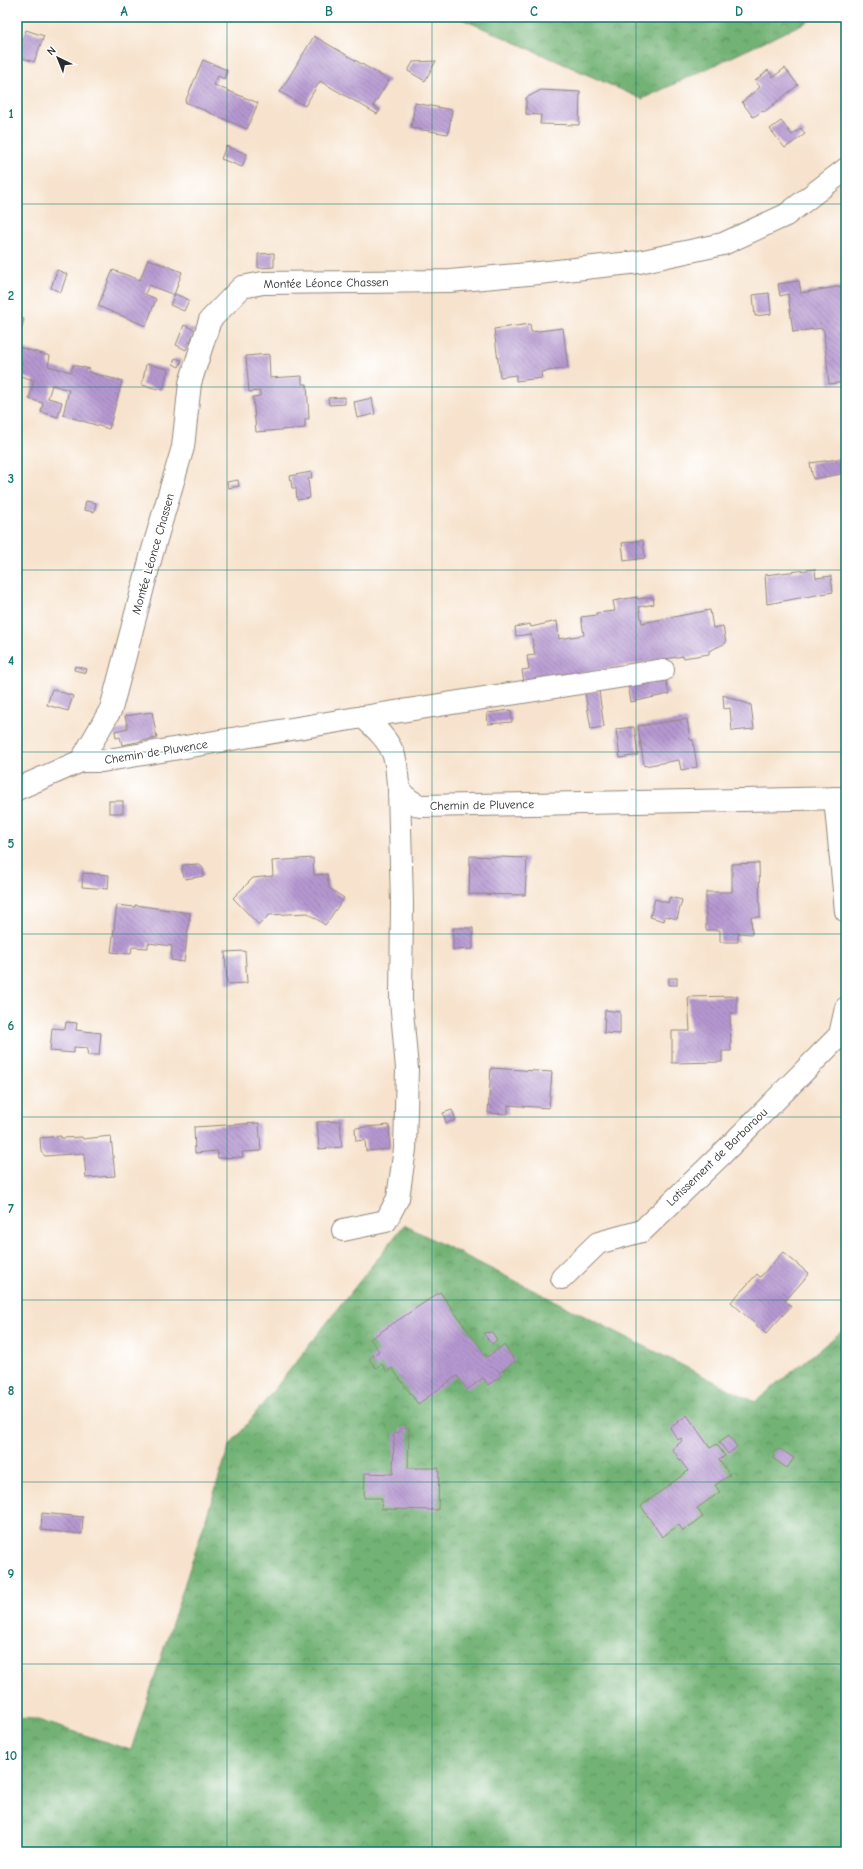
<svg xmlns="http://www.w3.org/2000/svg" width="863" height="1869" font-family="'Comic Neue',sans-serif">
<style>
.forest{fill:url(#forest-crowns);stroke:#4e6e50}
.building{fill:url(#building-back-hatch)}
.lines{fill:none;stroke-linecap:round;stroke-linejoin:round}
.minor-casing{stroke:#91877c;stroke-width:24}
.minor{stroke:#fff;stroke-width:22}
.grid{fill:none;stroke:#0f766e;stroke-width:1;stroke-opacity:0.55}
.labels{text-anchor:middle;stroke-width:3.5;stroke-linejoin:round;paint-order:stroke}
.street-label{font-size:12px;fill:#2b2b2b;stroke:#fff}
.neatline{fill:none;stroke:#0f766e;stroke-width:1.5}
.grid-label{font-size:13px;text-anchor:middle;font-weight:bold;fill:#0f766e}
</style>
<defs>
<pattern id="forest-crowns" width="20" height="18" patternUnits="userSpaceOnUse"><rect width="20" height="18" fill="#72b274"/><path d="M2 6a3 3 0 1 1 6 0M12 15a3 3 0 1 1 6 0" fill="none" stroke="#5e915f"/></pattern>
<pattern id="building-back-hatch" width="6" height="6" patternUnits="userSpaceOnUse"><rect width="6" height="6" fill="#b597d0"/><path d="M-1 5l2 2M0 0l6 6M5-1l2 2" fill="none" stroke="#937ba9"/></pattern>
</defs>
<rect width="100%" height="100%" fill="#fff"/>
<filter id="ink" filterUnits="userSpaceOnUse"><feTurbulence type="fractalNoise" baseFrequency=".025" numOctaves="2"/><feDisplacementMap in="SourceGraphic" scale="8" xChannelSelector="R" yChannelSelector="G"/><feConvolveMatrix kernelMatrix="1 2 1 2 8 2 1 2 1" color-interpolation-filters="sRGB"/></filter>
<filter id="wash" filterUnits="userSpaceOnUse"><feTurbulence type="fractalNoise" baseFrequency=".012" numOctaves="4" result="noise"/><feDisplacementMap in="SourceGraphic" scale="16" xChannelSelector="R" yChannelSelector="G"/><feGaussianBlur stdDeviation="0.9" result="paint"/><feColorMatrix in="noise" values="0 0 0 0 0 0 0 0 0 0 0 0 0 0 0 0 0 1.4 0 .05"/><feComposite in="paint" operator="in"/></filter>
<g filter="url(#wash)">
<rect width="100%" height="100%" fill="#f7e3cd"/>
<!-- forest -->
<g class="forest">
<path d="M458,17H817L642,99Z"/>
<path d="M404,1225L755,1402L846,1328V1852H17V1718L35,1719L131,1750L229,1447Z"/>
</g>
<g id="blocks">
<!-- building -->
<g class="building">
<path d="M26,30L44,36L34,62L17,56Z"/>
<path d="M314,36L389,80L373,106L380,110L377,114L320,81L305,106L280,92Z"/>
<path d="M203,60L227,70L224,79L218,76L214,85L258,103L247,129L185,102Z"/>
<path d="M436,61L425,81L408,71L413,62Z"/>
<path d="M785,68L798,85L764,112L763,111L753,117L742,102L760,87L755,81L768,70L773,77Z"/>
<path d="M541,90L580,92L579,125L540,124L541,115L526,114V98Z"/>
<path d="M415,103L452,110L448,134L411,128Z"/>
<path d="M781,121L792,135L801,128L805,134L785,148L770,129Z"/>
<path d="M226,146L247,154L242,167L221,159Z"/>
<path d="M274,253V267L258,268V254Z"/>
<path d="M148,259L182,272L174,295L149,285L145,294L156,299L146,326L98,306L113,270L140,280Z"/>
<path d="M57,270L67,274L61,292L51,288Z"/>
<path d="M799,281L801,293L842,286L846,311V357H841L844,382L829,384L824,331L822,328L793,332L788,294L780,296L778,284Z"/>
<path d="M769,293L771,314L755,316L753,295Z"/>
<path d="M175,294L189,300L184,311L170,305Z"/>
<path d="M17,318L24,319L22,327L17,326Z"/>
<path d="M530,324L531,332L563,328L568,368L541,372L542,378L516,381V375L500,377L494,329Z"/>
<path d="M184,325L195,330L186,350L176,345Z"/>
<path d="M18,347L50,356L48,366L71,372L73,365L90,369L88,372L122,381L109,429L63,415L69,390L52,385L48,398L62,402L58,417L41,412L43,403L29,399L34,380L17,375L20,366L17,365Z"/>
<path d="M269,354L270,378L302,376V384H307L309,419H305V428L256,432L253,397L260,396V391L249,392L246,356Z"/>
<path d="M175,358L182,360L179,367L173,364Z"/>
<path d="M146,364L168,369L163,390L142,385Z"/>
<path d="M345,397V404L329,405L328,398Z"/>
<path d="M372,398L375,414L357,418L354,402Z"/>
<path d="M846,458V473L813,479L810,463Z"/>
<path d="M311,472L312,478L308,479L310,498L297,500L296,488H292L290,476Z"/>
<path d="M238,480L239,486L228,488L227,482Z"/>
<path d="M86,501L96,503L94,512L84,510Z"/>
<path d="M643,540L645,558L624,561L622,543Z"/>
<path d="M815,569L816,578L831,576L833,592L767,604L765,575Z"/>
<path d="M637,597L638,599L653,597L654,604L639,607L642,623L710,610L713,628L723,626L726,643L709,651V654L683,658V656L524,683L522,670L529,669L527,656L535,655L531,634L516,636L515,627L530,624L531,627L557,621L559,639L584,635L581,617L597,615L596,613L615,611L613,601Z"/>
<path d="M75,666L87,669L86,673L74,670Z"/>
<path d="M665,677L669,694L631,702L628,684Z"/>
<path d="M52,689L73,696L68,711L47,705Z"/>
<path d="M599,691L604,727L591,729L585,693Z"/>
<path d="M723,695L751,705L754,729L732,731L730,708L724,709Z"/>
<path d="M511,710L512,722L488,724L487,713Z"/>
<path d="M152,712L157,738L122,745L120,737L116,738L115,731L128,728L125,716Z"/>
<path d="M687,719L690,740H693L697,767L681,770L679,760L644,766L638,726Z"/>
<path d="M634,727L638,755L620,758L616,729Z"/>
<rect x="109" y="801" width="14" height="12"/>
<path d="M470,856L527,858L525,895L469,894Z"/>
<path d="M313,858L314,875L327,874L329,888L344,898L325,925L308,913L269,915L259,925L233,898L253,878L273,876L272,861Z"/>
<path d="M759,863L760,917H751L752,934L738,933V942H720V930H706V892H732V864Z"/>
<path d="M199,864L203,868L204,876L185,879L182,871L183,865Z"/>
<path d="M83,873L109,875L108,889L82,887Z"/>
<path d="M670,897L682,900L677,919L665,916L664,921L650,917L655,899L668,903Z"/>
<path d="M117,905L135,907V905L190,913L184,962L171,960L172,946L148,943V948L132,947L131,954L111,952Z"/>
<path d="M453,928H473V949L453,950Z"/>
<path d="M245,951L247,983L227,984L225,952Z"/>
<rect x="669" y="978" width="8" height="7"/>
<path d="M737,996V1013H730L731,1051H722V1062L672,1063V1031H690L688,997Z"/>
<path d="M605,1010L620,1012V1034L604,1033Z"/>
<path d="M66,1022L77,1023L76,1030L101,1033L99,1055H87L88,1048L74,1047V1053L50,1051L52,1028L65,1029Z"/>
<path d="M491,1068L552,1072L549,1108L508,1105V1114L488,1113Z"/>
<path d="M452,1110L456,1120L446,1123L443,1113Z"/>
<path d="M340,1121L342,1147L319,1149L317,1122Z"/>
<path d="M259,1123L261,1151L242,1152L243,1157L218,1158L217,1151L195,1153L194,1127Z"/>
<path d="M389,1125L390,1149L366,1151L365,1140L356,1141L355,1128Z"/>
<path d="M61,1136V1138L82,1137L83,1139L111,1136L115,1176L86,1178L84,1153L45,1156L41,1152L40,1138Z"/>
<path d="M783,1252L809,1274L785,1301L791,1306L766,1334L731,1302L757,1274L760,1277Z"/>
<path d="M440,1292L487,1357L504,1345L515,1361L499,1373L501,1376L488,1385L483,1378L467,1390L457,1376L418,1404L392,1368L387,1372L382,1364L376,1368L369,1359L379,1351L370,1339Z"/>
<path d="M492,1332L497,1340L492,1344L483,1333Z"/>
<path d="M687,1415L710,1448L717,1444L725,1456L719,1460L730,1475L715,1485L720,1492L697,1508L703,1517L683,1531L679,1525L662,1537L641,1506L688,1471L672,1449L682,1441L681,1438L678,1440L670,1428Z"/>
<path d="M401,1428H409L408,1468H439L438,1510L381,1509L382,1498H364L365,1473L393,1474L394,1433L400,1432Z"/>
<path d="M729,1435L737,1447L728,1454L719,1442Z"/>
<path d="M780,1449L794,1458L787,1468L774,1459L773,1452Z"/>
<path d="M42,1513L83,1517L82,1534L41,1530Z"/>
</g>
</g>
</g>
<g filter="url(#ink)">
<use href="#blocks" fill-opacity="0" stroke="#91877c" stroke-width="1"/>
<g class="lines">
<!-- minor casing -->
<g class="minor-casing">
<g id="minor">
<path d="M363,717L663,670"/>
<path d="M81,761L111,709L152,553L183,447L190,383L210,320L242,287L263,283L450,281L539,273L639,262L723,244L786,215L846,169"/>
<path d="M17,789L81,761H102L363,717C374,727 387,738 393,753C403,779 387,790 420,806L846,798"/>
<path d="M835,798L846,911"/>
<path d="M343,1230L386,1221L398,1198L405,1149L407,1069L401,1000L402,903L399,790"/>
<path d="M562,1278L598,1243L642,1231L722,1154L840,1035L846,1008"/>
</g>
</g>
<!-- minor -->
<use href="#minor" class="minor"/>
</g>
</g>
<!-- grid -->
<path class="grid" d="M227,17V1852M432,17V1852M636,17V1852M17,204H846M17,387H846M17,570H846M17,752H846M17,934H846M17,1117H846M17,1300H846M17,1482H846M17,1664H846"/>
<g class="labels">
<!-- street labels -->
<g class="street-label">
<text transform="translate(326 283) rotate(-1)" y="4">Montée Léonce Chassen</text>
<text transform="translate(153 554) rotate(-74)" y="4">Montée Léonce Chassen</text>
<text transform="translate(156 752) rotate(-9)" y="4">Chemin de Pluvence</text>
<text transform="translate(482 805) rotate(-1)" y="4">Chemin de Pluvence</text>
<text transform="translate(717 1157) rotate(-44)" y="4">Lotissement de Barbaraou</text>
</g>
</g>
<!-- margin -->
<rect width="863" height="1869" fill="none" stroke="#fff" stroke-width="44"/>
<!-- north arrow -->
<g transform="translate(58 58) rotate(317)" stroke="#ffffff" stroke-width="3" paint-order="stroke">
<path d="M0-3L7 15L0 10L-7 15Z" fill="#2b2b2b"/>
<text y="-6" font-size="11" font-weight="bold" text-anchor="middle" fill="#2b2b2b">N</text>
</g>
<rect x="22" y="22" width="819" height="1825" class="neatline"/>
<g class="grid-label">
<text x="124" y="16">A</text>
<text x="329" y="16">B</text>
<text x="534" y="16">C</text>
<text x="739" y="16">D</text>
<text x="11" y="118">1</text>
<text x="11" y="300">2</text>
<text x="11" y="483">3</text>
<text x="11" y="665">4</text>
<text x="11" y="848">5</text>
<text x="11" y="1030">6</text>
<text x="11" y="1213">7</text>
<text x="11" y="1395">8</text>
<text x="11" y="1578">9</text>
<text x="11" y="1760">10</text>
</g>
</svg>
